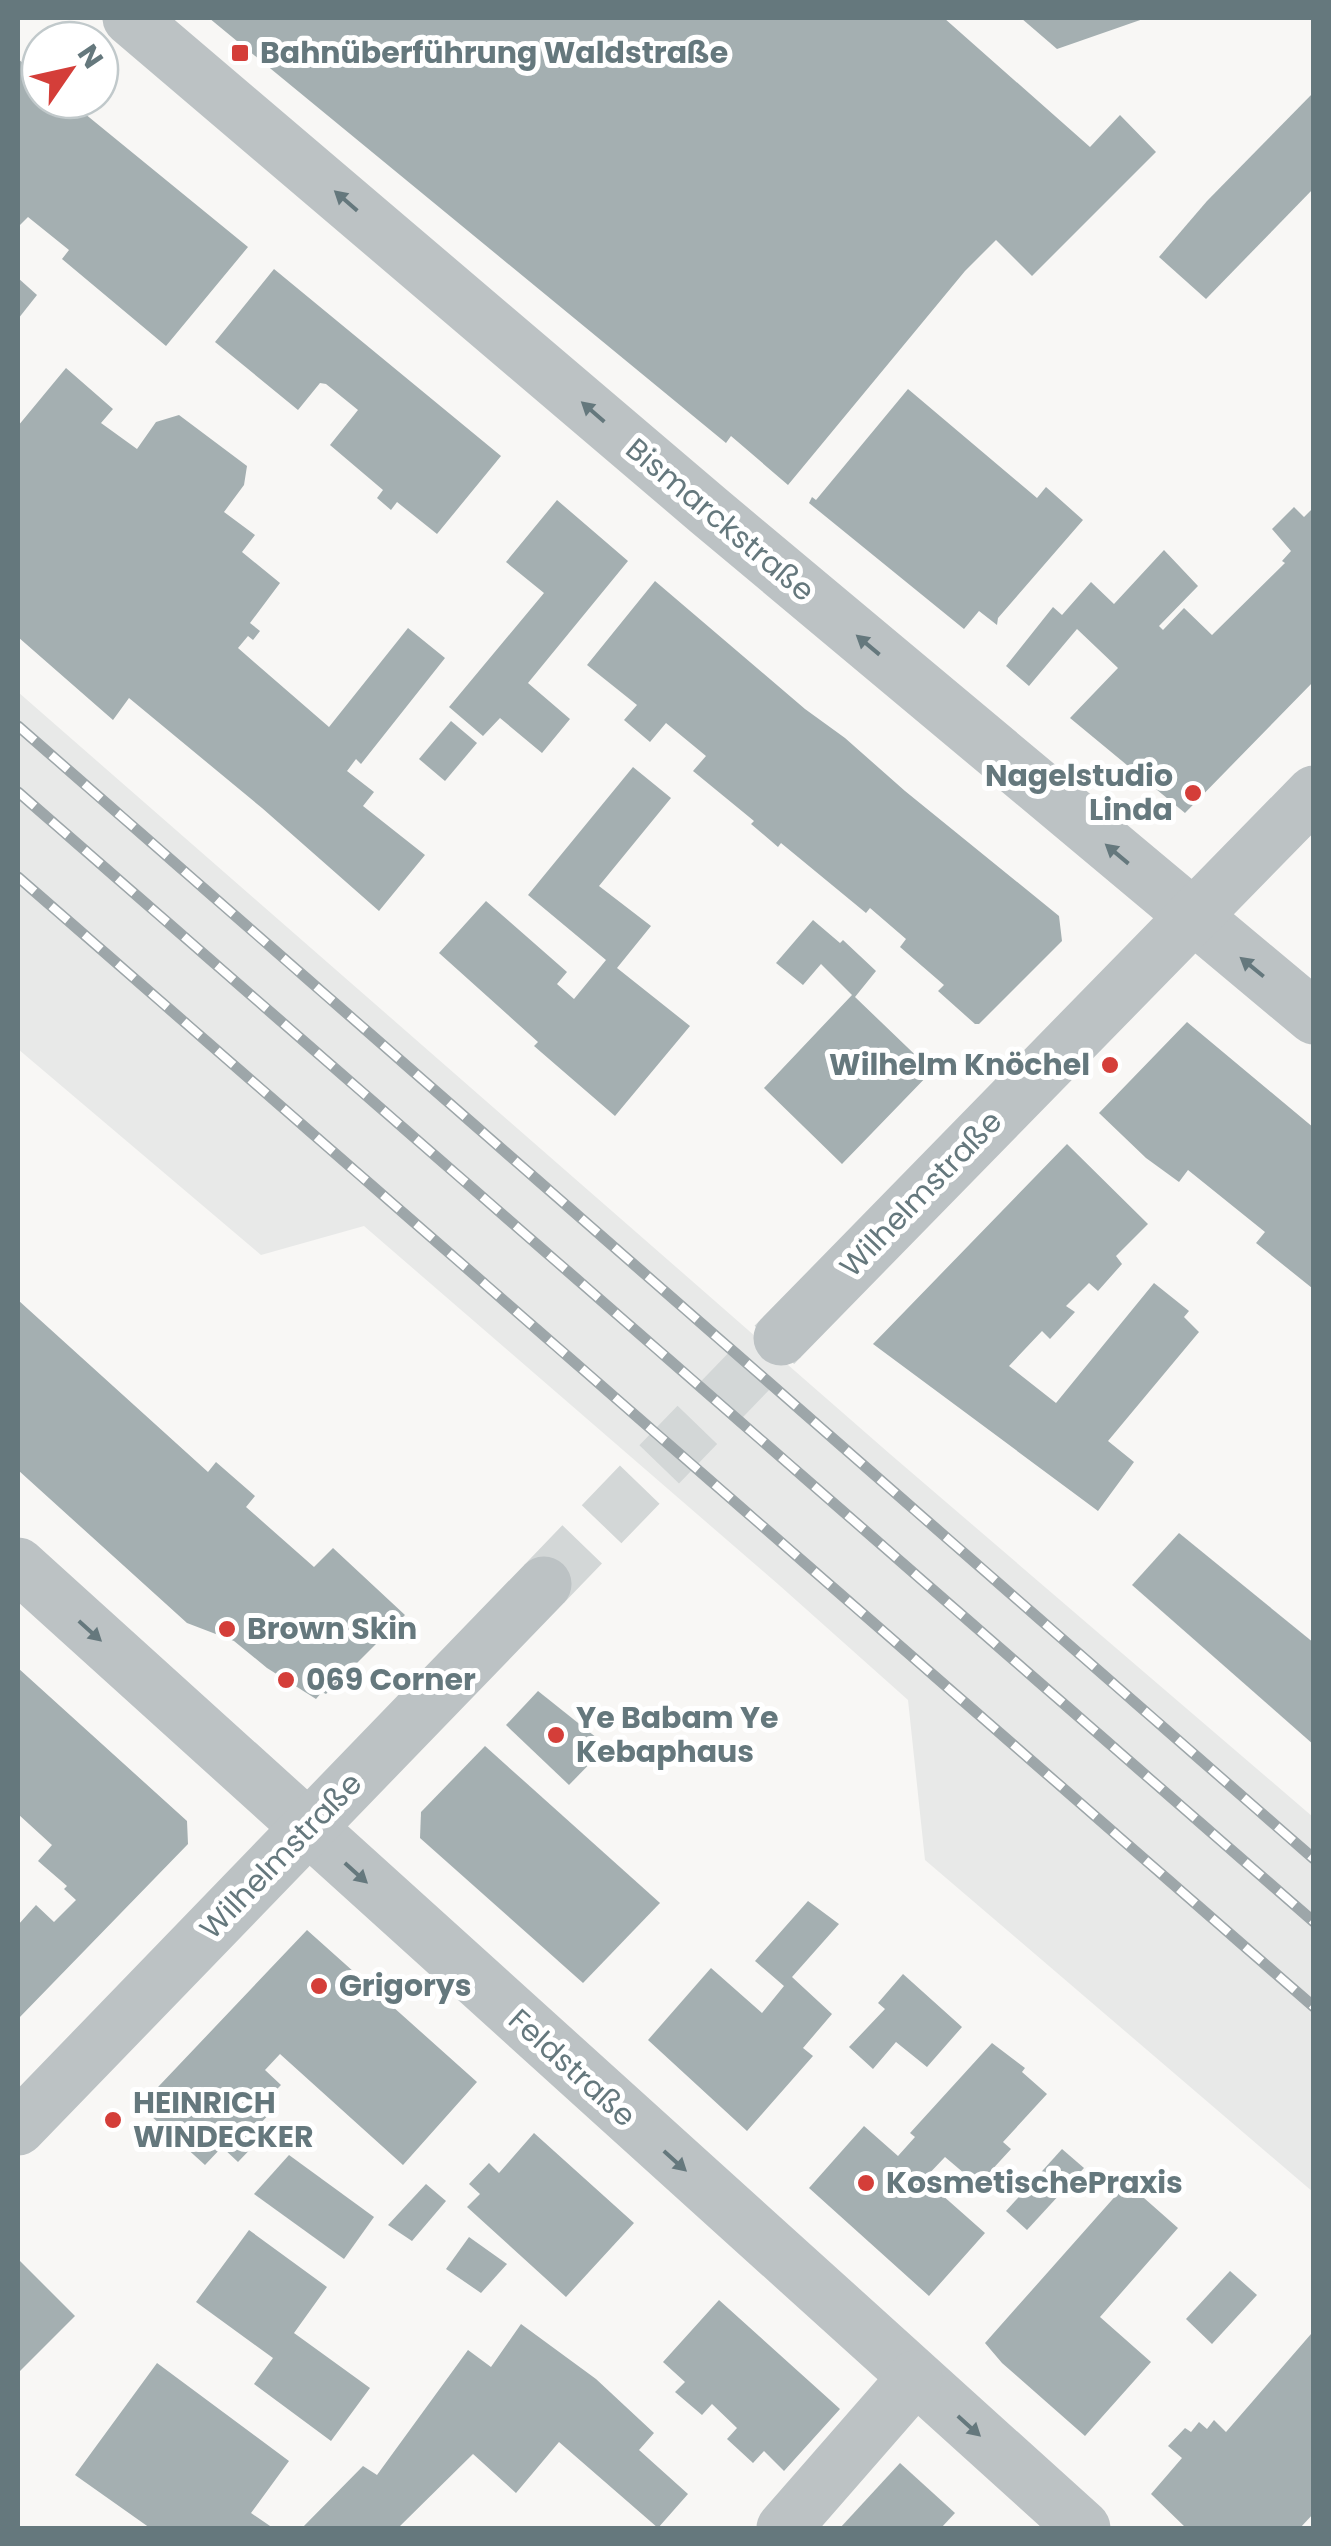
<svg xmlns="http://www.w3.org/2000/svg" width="1331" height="2546" font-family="Poppins,sans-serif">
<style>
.built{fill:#e8e9e8}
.building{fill:#a4afb1}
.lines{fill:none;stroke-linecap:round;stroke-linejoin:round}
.minor-tunnel{stroke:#d3d7d7;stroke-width:55;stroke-dasharray:55 28;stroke-linecap:butt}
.minor{stroke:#bcc2c4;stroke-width:55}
.rail-casing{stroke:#9da6a9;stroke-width:11}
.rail{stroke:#fff;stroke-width:8;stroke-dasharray:22;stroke-linecap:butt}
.oneway{fill:#65787d}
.poi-dot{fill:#d43e39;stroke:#fff;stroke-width:4}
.labels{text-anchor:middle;stroke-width:10;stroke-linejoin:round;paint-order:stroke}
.poi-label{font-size:30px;font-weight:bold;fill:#65787d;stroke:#fff;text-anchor:start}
.street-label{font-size:30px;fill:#65787d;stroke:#fff}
</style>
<rect width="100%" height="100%" fill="#f8f7f5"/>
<!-- built -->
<path class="built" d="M18,692L890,1454L1313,1817V2192L925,1860L908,1700L779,1585L364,1226L261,1255L18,1049Z"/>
<!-- building -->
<g class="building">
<path d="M209,18H944L1090,147L1120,115L1156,152L1032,276L996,240L965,271L788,485L731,436L726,443Z"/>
<path d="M1021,18H1146L1057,49Z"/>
<path d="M18,59L40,77V100H68L248,247L166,346L62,259L69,250L28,217L20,225L18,223Z"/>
<path d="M1314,92V188L1206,299L1159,257L1207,201Z"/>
<path d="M274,269L501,456L437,534L397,502L391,510L377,498L383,490L330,445L358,410L326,384L320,383L298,410L215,342Z"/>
<path d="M18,278L37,295L18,319Z"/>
<path d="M66,368L113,409L101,423L137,449L156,422L179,415L247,466L244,485L224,512L255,535L242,552L280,583L250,623L260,631L253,640L248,636L238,648L329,727L408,628L445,658L361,764L356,759L347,771L374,792L363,806L425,855L379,911L262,808L129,698L113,720L18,637V426Z"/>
<path d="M908,389L1037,498L1046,487L1083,520L998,618L997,625L979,611L964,629L809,503L812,497L816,500Z"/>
<path d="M557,500L628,561L528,683L570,719L542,753L500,718L483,736L449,707L544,593L506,562Z"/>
<path d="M1294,507L1304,517L1314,507V681L1185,813L1070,718L1118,668L1077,629L1029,686L1006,666L1053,607L1062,615L1091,582L1114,604L1164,550L1198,586L1159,626L1163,630L1184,608L1212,635L1285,563L1282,561L1291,551L1272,529Z"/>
<path d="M655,581L805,709L845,738L905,791L1059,916L1062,941L979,1024H975L938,991L944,985L900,947L906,939L870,908L866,913L781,843L778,847L751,824L754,821L693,771L706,756L666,723L650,742L624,720L637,705L587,665Z"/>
<path d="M451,721L477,743L445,781L419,759Z"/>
<path d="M633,767L671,798L599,886L651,926L617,968L690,1026L615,1116L534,1046L538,1042L439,953L486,901L567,972L557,984L574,999L606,960L528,895Z"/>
<path d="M813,920L840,943L843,940L876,971L855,997L932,1071L842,1164L764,1088L852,995L821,964L803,985L776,963Z"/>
<path d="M1187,1022L1314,1128L1312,1288L1256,1243L1265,1232L1188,1170L1179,1182L1146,1158L1099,1113Z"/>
<path d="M1067,1144L1148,1224L1116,1256L1122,1264L1098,1291L1089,1283L1066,1306L1075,1312L1050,1339L1042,1331L1009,1366L1056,1403L1154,1283L1189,1311L1184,1317L1199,1332L1108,1441L1134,1462L1098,1511L873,1344Z"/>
<path d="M18,1300L208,1472L216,1462L255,1496L246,1507L314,1567L333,1548L405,1615L326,1694L322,1692L316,1699L267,1668L234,1641L187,1623L18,1470Z"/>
<path d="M1179,1533L1314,1643V1745L1132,1585Z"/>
<path d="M18,1668L187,1821L188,1844L18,2019V1925L36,1905L54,1922L76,1900L64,1889L67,1886L38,1861L52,1845L18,1814Z"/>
<path d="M538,1691L607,1746L569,1785L506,1725Z"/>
<path d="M485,1746L660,1903L583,1983L420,1838L421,1812Z"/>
<path d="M808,1901L839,1924L792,1977L832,2014L803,2048L813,2056L747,2131L648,2040L711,1968L762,2013L784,1986L755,1961Z"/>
<path d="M307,1930L477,2082L403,2165L280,2054L265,2070L281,2085L266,2100L275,2108L256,2128L264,2135L238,2162L222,2147L205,2165L140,2106Z"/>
<path d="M903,1974L962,2027L927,2067L896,2042L873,2069L849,2047L885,2009L878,2003Z"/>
<path d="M992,2043L1025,2068L1022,2072L1047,2094L1003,2142L1011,2149L978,2185L945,2157L924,2179L985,2233L929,2296L809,2188L864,2126L898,2156L915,2137L910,2133Z"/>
<path d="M534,2133L634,2223L566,2297L467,2207L480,2194L469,2184L489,2163L499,2173Z"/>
<path d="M1062,2149L1084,2168L1027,2230L1006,2211Z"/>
<path d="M289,2155L374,2217L344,2259L254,2194Z"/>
<path d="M1127,2183L1178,2228L1100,2317L1151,2362L1085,2436L1002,2363L985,2343Z"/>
<path d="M426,2184L446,2201L412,2241L388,2225Z"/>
<path d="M249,2230L327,2287L294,2333L370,2388L331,2441L254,2384L273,2358L196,2302Z"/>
<path d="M469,2237L507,2264L481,2293L446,2269Z"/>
<path d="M18,2259L75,2316L18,2373Z"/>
<path d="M1230,2271L1257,2295L1212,2344L1186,2319Z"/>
<path d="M719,2300L840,2409L784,2471L764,2451L753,2463L727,2439L737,2428L712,2404L702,2415L675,2392L685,2382L663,2362Z"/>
<path d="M521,2324L596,2379L654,2433L639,2450L688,2494L658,2528L559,2442L516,2493L473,2454L398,2528H302L363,2466L377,2475L468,2350L491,2367Z"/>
<path d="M1311,2334L1314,2513L1300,2528H1186L1151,2494L1182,2458L1168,2446L1185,2428L1191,2432L1199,2422L1207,2429L1214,2420L1226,2432Z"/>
<path d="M157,2363L289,2461L251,2513L273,2528H150L75,2475Z"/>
<path d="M900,2463L955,2513L941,2528H840Z"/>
</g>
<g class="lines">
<!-- minor-tunnel -->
<path class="minor-tunnel" d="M544,1584L781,1338"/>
<!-- minor -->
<g class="minor">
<path d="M130,18L709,511L1314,1017"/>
<path d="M781,1338L1314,793"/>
<path d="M18,1565L1083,2528"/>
<path d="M18,2128L544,1584"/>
<path d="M784,2528L915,2378"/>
</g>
<!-- rail casing -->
<g class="rail-casing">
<g id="rail">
<path d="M18,726L1314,1859"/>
<path d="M18,792L1314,1922"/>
<path d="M18,877L1314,2007"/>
</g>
</g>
<!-- rail -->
<use href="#rail" class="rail"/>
</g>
<!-- one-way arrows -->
<defs><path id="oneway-solid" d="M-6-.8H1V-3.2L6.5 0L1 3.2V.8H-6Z" transform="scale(2.5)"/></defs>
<g class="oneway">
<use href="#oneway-solid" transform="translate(346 201) rotate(-139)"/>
<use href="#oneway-solid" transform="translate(593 412) rotate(-139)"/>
<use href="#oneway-solid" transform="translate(868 645) rotate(-140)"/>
<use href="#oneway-solid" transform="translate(1117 854) rotate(-140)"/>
<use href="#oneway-solid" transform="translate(1252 967) rotate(-141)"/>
<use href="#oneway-solid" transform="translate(90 1631) rotate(42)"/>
<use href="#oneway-solid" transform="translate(356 1873) rotate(42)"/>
<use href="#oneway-solid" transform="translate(675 2161) rotate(42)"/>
<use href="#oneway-solid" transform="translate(969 2426) rotate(42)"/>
</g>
<!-- markers -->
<g class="poi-dot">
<rect x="230" y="43" width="20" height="20" rx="5"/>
<circle cx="1193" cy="793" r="10"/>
<circle cx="1110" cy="1065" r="10"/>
<circle cx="227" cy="1629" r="10"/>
<circle cx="286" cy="1680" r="10"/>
<circle cx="556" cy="1735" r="10"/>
<circle cx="319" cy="1986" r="10"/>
<circle cx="113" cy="2120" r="10"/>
<circle cx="866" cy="2183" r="10"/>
</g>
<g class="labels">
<!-- poi labels -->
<g class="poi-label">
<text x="260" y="63">Bahnüberführung Waldstraße</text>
<text x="1173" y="786" text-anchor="end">Nagelstudio<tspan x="1173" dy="34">Linda</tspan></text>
<text x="1090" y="1075" text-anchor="end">Wilhelm Knöchel</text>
<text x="247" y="1639">Brown Skin</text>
<text x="306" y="1690">069 Corner</text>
<text x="576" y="1728">Ye Babam Ye<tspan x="576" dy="34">Kebaphaus</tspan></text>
<text x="339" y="1996">Grigorys</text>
<text x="133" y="2113">HEINRICH<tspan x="133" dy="34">WINDECKER</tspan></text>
<text x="886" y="2193">KosmetischePraxis</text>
</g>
<!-- street labels -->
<g class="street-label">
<text transform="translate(720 520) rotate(40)" y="10">Bismarckstraße</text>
<text transform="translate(921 1194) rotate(-46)" y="10">Wilhelmstraße</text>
<text transform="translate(281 1856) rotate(-46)" y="10">Wilhelmstraße</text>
<text transform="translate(572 2068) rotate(42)" y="10">Feldstraße</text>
</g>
</g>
<!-- border -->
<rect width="1331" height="2546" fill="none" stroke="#65787d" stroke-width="40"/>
<!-- north arrow -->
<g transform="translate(70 70) rotate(56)"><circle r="48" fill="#ffffff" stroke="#c1c9cb" stroke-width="2.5"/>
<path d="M0-8L18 38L0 25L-18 38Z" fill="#d43e39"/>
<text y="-15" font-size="28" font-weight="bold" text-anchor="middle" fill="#65787d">N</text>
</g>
</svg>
